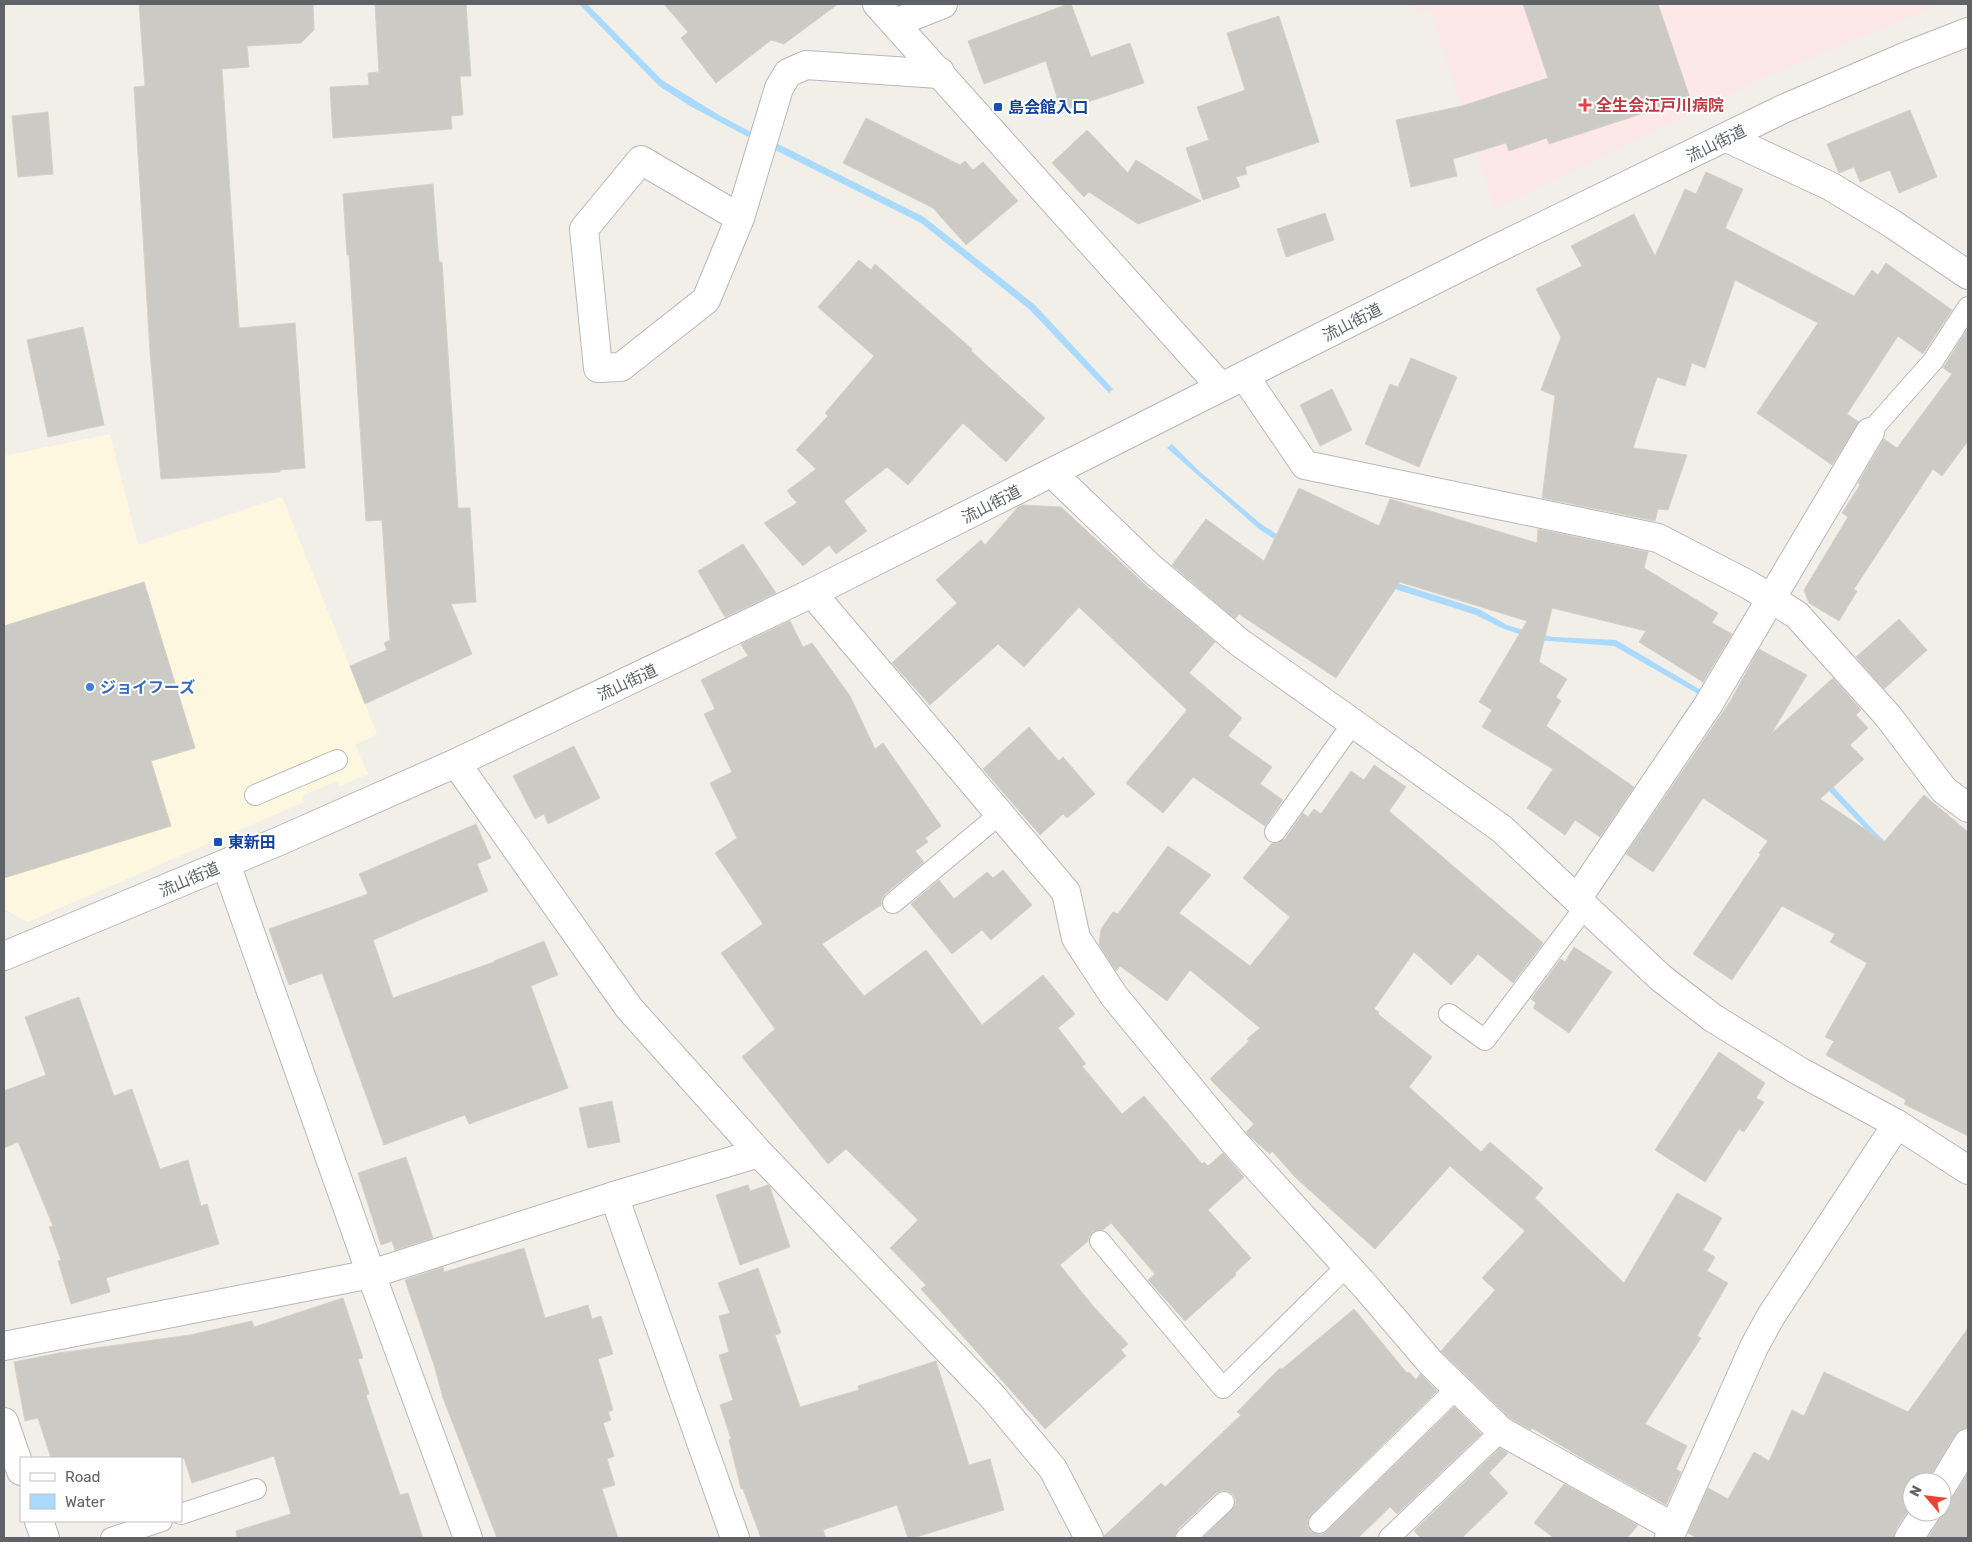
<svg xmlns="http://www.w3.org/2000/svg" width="1972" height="1542" font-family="Rubik,'Noto Sans JP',sans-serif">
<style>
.commercial{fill:#fef7e0}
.medical{fill:#fce8e6}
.water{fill:#aadaff}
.building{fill:#cccac5;stroke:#d6d1c6}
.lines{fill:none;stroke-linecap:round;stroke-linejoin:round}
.service-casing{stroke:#b5b8bc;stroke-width:22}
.minor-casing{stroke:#b5b8bc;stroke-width:30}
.tertiary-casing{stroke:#b5b8bc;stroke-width:30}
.service{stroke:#fff;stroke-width:20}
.minor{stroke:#fff;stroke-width:28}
.tertiary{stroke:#fff;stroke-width:28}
.health-dot{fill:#e0444e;stroke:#fff;stroke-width:2}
.transit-dot{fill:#1a4fb4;stroke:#fff;stroke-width:2}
.shop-dot{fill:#3f7fe0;stroke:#fff;stroke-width:2}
.labels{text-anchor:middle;stroke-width:4;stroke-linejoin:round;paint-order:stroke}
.health-label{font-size:16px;font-weight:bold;fill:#be3a42;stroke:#fff;text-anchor:start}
.transit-label{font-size:16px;font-weight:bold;fill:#164399;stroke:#fff;text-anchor:start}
.street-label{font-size:16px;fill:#5f6368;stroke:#fff}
.shop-label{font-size:16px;font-weight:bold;fill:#366cbe;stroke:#fff;text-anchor:start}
</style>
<rect width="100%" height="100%" fill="#f1efe8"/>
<!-- commercial -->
<path class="commercial" d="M110,434L138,545L282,497L377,734L355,745L368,774L340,786L337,781L302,796L304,802L28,922L4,909V456Z"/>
<!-- medical -->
<path class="medical" d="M1413,4H1941L1767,76L1495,209L1430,9L1416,13Z"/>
<!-- water -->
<g class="water">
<path d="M579,4H587L662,80L719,115L751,132L748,137L690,106L659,86Z"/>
<path d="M776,143L924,217L1035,305L1113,389L1109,393L1029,309L921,223L773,149Z"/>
<path d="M1172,444L1200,472L1261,524L1295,546L1400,584L1479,609L1507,625L1537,634L1554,637L1616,640L1701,690L1698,694L1614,646L1536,640L1504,629L1476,615L1398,590L1291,550L1259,529L1167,448Z"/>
<path d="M1725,709L1813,765L1876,833L1911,866L1927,878L1968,903V910L1924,883L1871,835L1809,770L1722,714Z"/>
</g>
<!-- building -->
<g class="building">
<path d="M139,4H313L314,30L301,43L247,46L249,67L222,69L239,328L295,323L305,468L280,470V472L161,479L150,352L134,87L145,86Z"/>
<path d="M375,4H466L471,76H460L463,115L451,116L452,129L333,138L330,87L369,85L368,73L379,72Z"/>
<path d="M664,4H838L784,44L771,40L716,83L681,38L688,32Z"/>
<path d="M1068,4H1071L1091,57L1130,43L1144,83L1061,111L1046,61L984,84L968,41Z"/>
<path d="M1523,4H1658L1690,98L1549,144L1547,138L1509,151L1506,143L1453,159L1457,176L1411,187L1396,120L1462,106L1548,78Z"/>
<path d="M1279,16L1319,142L1245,167L1247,174L1236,177L1240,187L1203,200L1186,148L1209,140L1197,107L1245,90L1227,33Z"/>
<path d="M1910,110L1937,177L1899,193L1890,170L1860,182L1854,167L1839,173L1827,144Z"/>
<path d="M48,112L53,174L18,177L12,116Z"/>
<path d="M866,118L960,165L965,161L973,170L983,162L1018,201L966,245L933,208L843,163Z"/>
<path d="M1087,130L1128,173L1136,160L1201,201L1138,224L1089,192L1084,197L1052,163Z"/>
<path d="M1706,172L1743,189L1725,228L1854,296L1872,270L1878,275L1886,263L1952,310L1923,354L1898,336L1847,414L1859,422L1832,465L1757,413L1818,323L1735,280L1705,368L1692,363L1685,386L1657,377L1633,448L1687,455L1668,510L1658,509L1655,521L1542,498L1555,396L1541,390L1561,337L1536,289L1582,266L1571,246L1634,214L1655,256L1685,189L1696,194Z"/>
<path d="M433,184L439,262H442L458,508H470L476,602L451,604L472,654L365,704L350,666L387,650L384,643L390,640L382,520L366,521L349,255H347L343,194Z"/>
<path d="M1325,213L1334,240L1286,257L1277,229Z"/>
<path d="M859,260L871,270L875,264L972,349L971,351L1045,418L1006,462L963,423L908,485L887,467L844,501L867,531L836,554L829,545L803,566L764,523L797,503L787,491L816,469L796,450L828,416L825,413L874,356L818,307Z"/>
<path d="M83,327L104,425L48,437L27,340Z"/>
<path d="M1968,328V441L1942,476L1933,469L1854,589L1857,591L1839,621L1809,603L1804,590L1848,517L1842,513L1860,485L1858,483L1884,439L1897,448L1952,374L1943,368Z"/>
<path d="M1411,358L1457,377L1419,467L1365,444L1390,384L1398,387Z"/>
<path d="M1332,389L1352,430L1320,446L1300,405Z"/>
<path d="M1299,488L1379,526L1390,499L1537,543L1538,529L1648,552L1644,568L1718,613L1712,623L1732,634L1703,682L1639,642L1646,631L1552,608L1539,662L1567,679L1556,697L1561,701L1546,726L1634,787L1600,837L1575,820L1565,835L1527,808L1553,769L1482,727L1492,710L1479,702L1527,621L1400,582L1336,678L1239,614L1235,619L1172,565L1206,519L1264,561Z"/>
<path d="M1022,505L1061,507L1152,591L1153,590L1215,642L1189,673L1242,718L1228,736L1272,767L1260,784L1283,800L1265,826L1193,777L1163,813L1126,783L1187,710L1079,607L1024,667L998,644L930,705L892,663L957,603L936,580L981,540L985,545L1018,507Z"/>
<path d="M743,544L776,593L725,617L698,571Z"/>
<path d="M144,582L195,748L151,761L171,826L4,878V626Z"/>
<path d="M1899,619L1927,650L1884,689L1856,657Z"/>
<path d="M790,621L803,647L812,643L850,696L875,749L883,743L941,826L925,838L928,842L915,851L924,862L885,894L882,898L881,905L822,944L864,996L926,950L982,1025L1043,975L1075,1014L1058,1028L1086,1064L1082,1066L1122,1114L1144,1096L1202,1164L1204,1162L1208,1166L1223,1153L1244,1177L1208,1210L1251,1258L1235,1273L1236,1275L1185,1321L1148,1280L1155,1274L1111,1223L1103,1230L1093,1232L1089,1236L1088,1241L1060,1265L1093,1306L1128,1344L1121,1350L1126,1356L1045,1429L921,1289L926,1285L890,1248L918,1220L846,1149L828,1164L742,1057L775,1029L721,953L763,924L715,853L737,838L710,783L732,772L704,714L715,709L701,680L748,656L741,644Z"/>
<path d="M1759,649L1807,675L1771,734L1833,678L1861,710L1856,715L1868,728L1850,745L1864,759L1820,799L1884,842L1924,795L1968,832V1136L1904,1104L1906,1100L1826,1055L1834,1041L1825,1037L1867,963L1830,942L1835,934L1782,906L1732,980L1693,954L1761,854L1759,853L1768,841L1703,798L1653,872L1626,854L1731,700Z"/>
<path d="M1029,727L1059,761L1063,757L1095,794L1067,818L1063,814L1040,835L983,769Z"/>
<path d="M574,746L600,798L548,824L544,814L535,819L513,776Z"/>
<path d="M1374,765L1406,787L1389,811L1543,943L1513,983L1478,954L1451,985L1414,952L1374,1009L1379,1012L1378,1014L1432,1057L1409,1087L1481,1152L1490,1142L1543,1188L1535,1198L1624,1283L1677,1193L1722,1218L1703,1250L1715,1257L1707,1271L1728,1283L1697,1336L1701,1338L1645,1424L1687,1446L1676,1469L1681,1472L1666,1505L1582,1458L1532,1428L1531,1430L1510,1418L1441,1351L1495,1290L1482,1278L1525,1231L1450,1166L1375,1249L1296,1178L1272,1151L1270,1154L1248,1135L1246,1132L1254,1124L1210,1079L1249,1041L1247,1039L1260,1028L1190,970L1167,1001L1120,966L1116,971L1099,945L1101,929L1113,912L1118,914L1168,846L1211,875L1179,913L1250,966L1290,917L1243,878L1272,843H1279L1285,839L1303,813L1308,817L1314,809L1321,814L1351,771L1364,780Z"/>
<path d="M476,824L491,858L477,864L488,891L373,940L393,998L494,962V961L544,941L558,975L531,986L568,1088L469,1124L465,1115L384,1145L322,973L289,985L269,929L368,894L359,874Z"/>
<path d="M1003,870L1032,905L991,940L982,930L952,954L911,904L939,880L954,899L987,872L993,878Z"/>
<path d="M1574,947L1612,972L1569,1033L1533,1008L1536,1003L1531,999L1561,959L1565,962Z"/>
<path d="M79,997L114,1096L132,1089L160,1169L188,1160L201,1206L207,1204L219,1244L106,1278L110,1292L71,1304L58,1261L61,1260L49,1227L53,1226L22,1151L18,1142L4,1148V1091L46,1075L25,1017Z"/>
<path d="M1719,1052L1765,1083L1756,1098L1764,1102L1744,1132L1739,1129L1705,1182L1655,1150Z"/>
<path d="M612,1101L620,1142L588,1148L579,1108Z"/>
<path d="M406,1157L433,1238L395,1250L392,1241L381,1245L358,1173Z"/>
<path d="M748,1185L750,1191L768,1185L770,1187L790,1247L740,1265L716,1195Z"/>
<path d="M524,1248L545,1318L588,1305L592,1319L601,1316L613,1354L598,1359L613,1410L608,1412L611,1420L603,1423L614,1456L607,1459L615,1485L602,1489L618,1538H497L443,1398L435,1368L405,1280L443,1267L444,1272Z"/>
<path d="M758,1268L781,1333L775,1335L800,1407L859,1390L858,1386L936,1361L969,1465L990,1459L1004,1510L913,1538H908L897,1505L823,1530L826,1538H761L743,1489H741L729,1440L731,1439L720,1405L733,1400L719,1355L729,1352L719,1316L730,1313L718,1283Z"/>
<path d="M343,1298L363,1358L358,1359L369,1394L366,1395L400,1495L408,1493L423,1538H237L236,1531L291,1514L274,1456L192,1483L184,1458H51L38,1418L25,1421L14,1362L59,1353L190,1335L252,1321L254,1327Z"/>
<path d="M1354,1309L1407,1373L1409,1372L1416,1380L1420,1374L1437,1391L1311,1515L1308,1519L1307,1525L1311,1532L1321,1535L1327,1531L1454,1407L1481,1434L1397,1514L1390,1507L1358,1538H1203L1235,1506L1236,1500L1233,1494L1228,1491L1222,1490L1216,1493L1178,1529L1174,1538H1105L1104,1536L1161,1483L1165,1487L1241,1415L1237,1412L1280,1368L1282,1369Z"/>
<path d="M1968,1328V1427L1960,1430L1955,1435L1927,1482H1912V1505L1896,1529L1894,1538H1697L1688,1533L1708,1488L1728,1499L1754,1452L1769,1461L1792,1410L1804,1416L1824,1372L1908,1412Z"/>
<path d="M1500,1448L1508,1453L1489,1473L1508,1493L1462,1538H1421L1414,1531Z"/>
<path d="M1968,1473V1538H1928L1939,1520L1942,1512V1502L1950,1499L1955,1494Z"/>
<path d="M1564,1484L1638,1525L1627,1538H1554L1534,1523Z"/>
</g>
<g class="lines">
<!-- service casing -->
<g class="service-casing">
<g id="service">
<path d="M1870,432L1933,361L1968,307"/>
<path d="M255,795L337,760"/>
<path d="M1275,832L1353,723"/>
<path d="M893,903L1000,814"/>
<path d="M1449,1014L1485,1040L1585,907"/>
<path d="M1100,1241L1223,1388L1347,1266"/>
<path d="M181,1514L256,1489"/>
<path d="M1319,1523L1457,1388"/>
<path d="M111,1538L162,1521"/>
<path d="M1186,1538L1224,1502"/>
<path d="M1389,1538L1501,1431"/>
</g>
</g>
<!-- minor casing -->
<g class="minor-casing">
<g id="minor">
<path d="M877,4L1221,387"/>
<path d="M895,23L943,4"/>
<path d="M1727,138L1830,186L1891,223L1968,275"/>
<path d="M740,218L641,160L584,229L598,368L621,367L706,300L740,218L779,88L788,73L806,65L939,74L940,72"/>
<path d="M1245,377L1305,465L1658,538L1749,585L1797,615L1888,716L1944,790L1968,808"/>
<path d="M1052,473L1151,568L1239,642L1502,829L1661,978L1713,1018L1799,1071L1897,1124L1968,1170"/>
<path d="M812,593L1066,892L1076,938L1114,996L1234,1142L1366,1287L1431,1363L1501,1431L1673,1527"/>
<path d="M456,763L629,1008L759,1153L992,1396L1053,1469L1089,1538"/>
<path d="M226,864L371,1274L468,1538"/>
<path d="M1577,899L1708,705L1870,432"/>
<path d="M614,1196L735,1538"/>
<path d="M4,1346L371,1274L614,1196L759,1153"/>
<path d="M4,1422L21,1471"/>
<path d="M1942,1486L1968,1443"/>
<path d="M39,1521L45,1538"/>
<path d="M1669,1538L1754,1347L1771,1316L1897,1124"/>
<path d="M1909,1538L1926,1512"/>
</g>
</g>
<!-- tertiary casing -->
<g class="tertiary-casing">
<path id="tertiary" d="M4,956L277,842L456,763L812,593L1492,251L1783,109L1909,55L1968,32"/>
</g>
<!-- service -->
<use href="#service" class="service"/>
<!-- minor -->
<use href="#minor" class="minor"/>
<!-- tertiary -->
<use href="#tertiary" class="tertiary"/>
</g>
<!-- markers -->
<path class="health-dot" d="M1582.5 97.5h5v5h5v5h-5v5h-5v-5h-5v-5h5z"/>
<g class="transit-dot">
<rect x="993" y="102" width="10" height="10" rx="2.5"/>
<rect x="213" y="837" width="10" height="10" rx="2.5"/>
</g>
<circle class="shop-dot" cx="90" cy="687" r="5"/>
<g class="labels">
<!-- health labels -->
<g class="health-label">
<text x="1596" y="111">全生会江戸川病院</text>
</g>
<!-- transit labels -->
<g class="transit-label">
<text x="1008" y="113">島会館入口</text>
<text x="228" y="848">東新田</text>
</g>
<!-- street labels -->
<g class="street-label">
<text transform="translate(1716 143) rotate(-26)" y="6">流山街道</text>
<text transform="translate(1352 322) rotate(-27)" y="6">流山街道</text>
<text transform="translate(991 504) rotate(-27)" y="6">流山街道</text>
<text transform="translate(627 682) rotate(-25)" y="6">流山街道</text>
<text transform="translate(189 879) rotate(-23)" y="6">流山街道</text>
</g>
<!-- shop labels -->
<g class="shop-label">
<text x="100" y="693">ジョイフーズ</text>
</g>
</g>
<!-- border -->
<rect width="1972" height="1542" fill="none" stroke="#5f6368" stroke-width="10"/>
<!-- legend -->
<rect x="20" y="1457" width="162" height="65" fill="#ffffff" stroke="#bfc1c3"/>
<rect x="30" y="1473" width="25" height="8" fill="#ffffff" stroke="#bfc1c3"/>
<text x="65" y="1482" font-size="15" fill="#5f6368">Road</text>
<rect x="30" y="1494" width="25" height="15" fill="#aadaff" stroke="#bfc1c3"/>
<text x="65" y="1507" font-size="15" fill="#5f6368">Water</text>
<!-- north arrow -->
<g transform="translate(1927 1497) rotate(298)"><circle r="24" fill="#ffffff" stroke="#bfc1c3"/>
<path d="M0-4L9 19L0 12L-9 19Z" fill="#ea4335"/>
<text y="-8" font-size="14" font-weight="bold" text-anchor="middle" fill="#5f6368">N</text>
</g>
</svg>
